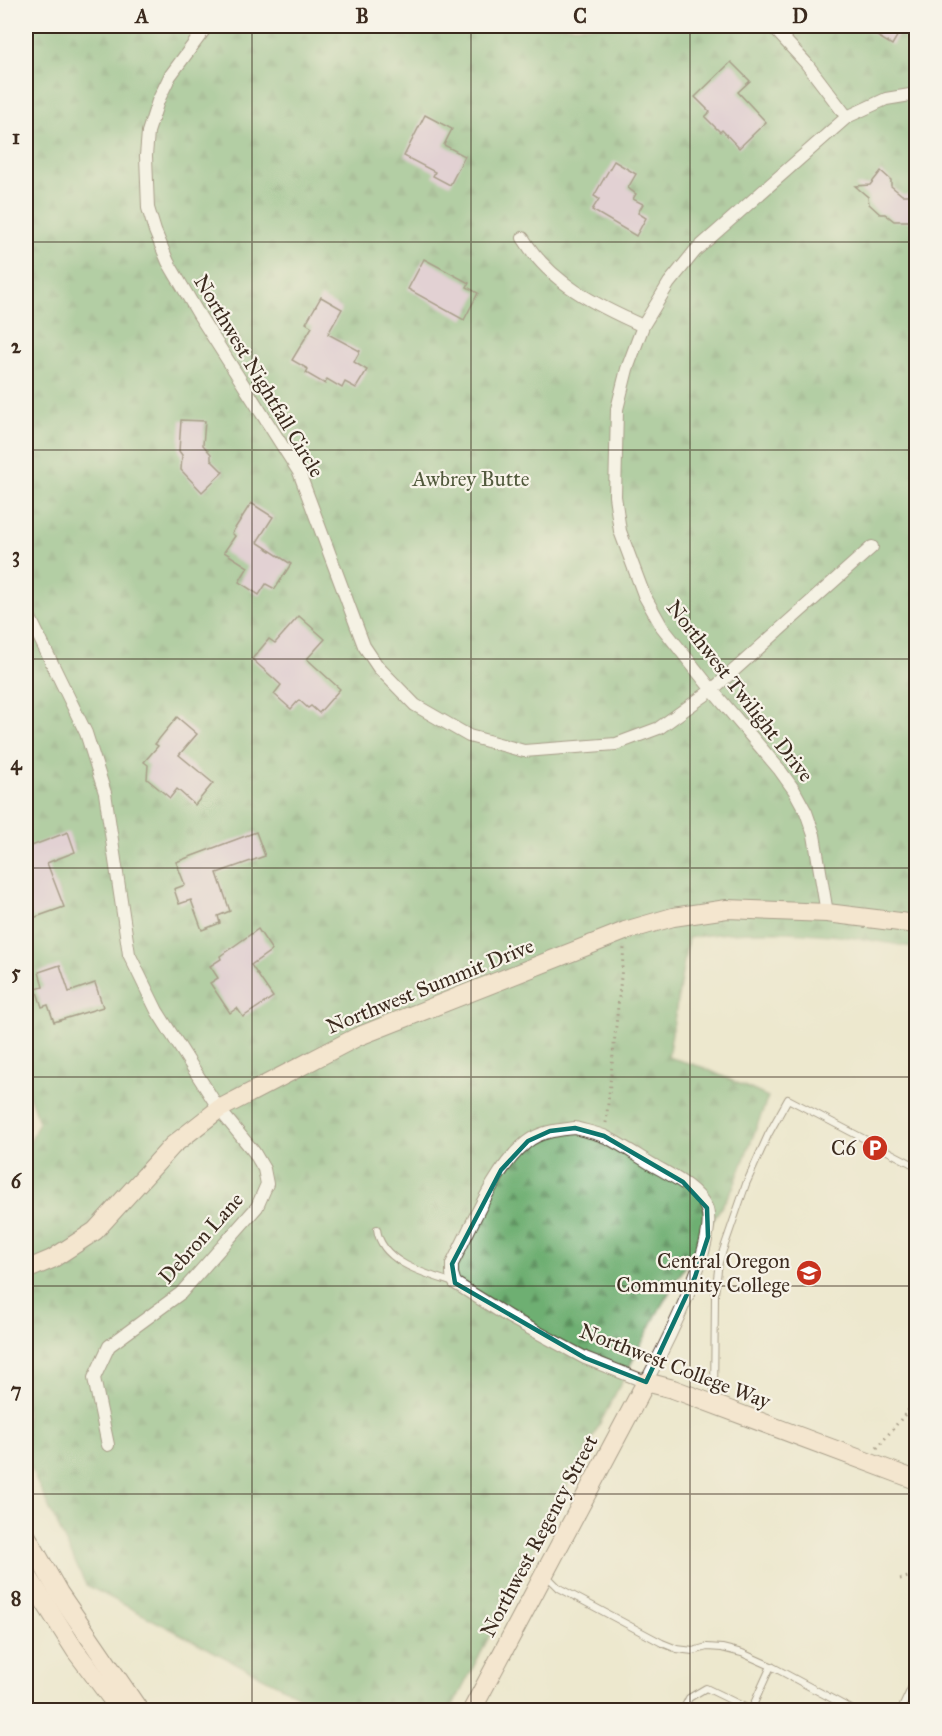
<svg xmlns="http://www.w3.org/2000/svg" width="942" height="1736" font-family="'IM FELL Great Primer',serif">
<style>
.forest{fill:url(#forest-firs);stroke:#546c48;stroke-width:1.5}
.building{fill:#d4b5d9}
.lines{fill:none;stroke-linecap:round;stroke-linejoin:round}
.lane-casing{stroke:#564638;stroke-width:8}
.street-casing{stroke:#564638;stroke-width:14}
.secondary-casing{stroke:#564638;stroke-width:20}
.path{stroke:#564638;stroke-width:3;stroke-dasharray:1.5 4.5;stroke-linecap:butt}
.lane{stroke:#fff;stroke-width:6}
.street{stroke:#fff;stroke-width:12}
.secondary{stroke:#fde4d0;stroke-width:18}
.marked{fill:none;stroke:#0f766e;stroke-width:4.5;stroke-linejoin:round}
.grid{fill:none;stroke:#3b2a1e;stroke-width:1.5;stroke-opacity:0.55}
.labels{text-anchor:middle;stroke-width:4.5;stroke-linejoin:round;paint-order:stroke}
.street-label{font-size:21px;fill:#3b2a1e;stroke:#f7f3e8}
.park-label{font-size:21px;fill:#525a3d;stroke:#f7f3e8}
.poi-label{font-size:21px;fill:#3b2a1e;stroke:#f7f3e8;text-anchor:end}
.neatline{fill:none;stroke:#3b2a1e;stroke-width:2}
.grid-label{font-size:20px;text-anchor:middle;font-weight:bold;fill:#3b2a1e}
</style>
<defs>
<pattern id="forest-firs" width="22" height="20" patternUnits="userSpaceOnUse" patternTransform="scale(1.5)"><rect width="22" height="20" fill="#6eaf72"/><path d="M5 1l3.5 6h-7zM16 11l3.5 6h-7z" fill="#5c8f5d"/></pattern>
</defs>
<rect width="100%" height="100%" fill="#f7f3e8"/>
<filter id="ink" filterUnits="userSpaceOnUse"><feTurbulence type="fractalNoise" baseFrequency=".0167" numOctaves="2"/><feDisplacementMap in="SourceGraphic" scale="12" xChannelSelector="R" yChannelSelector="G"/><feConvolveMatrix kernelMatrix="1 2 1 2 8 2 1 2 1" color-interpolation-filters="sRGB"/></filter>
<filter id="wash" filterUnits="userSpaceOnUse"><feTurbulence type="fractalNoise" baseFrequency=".008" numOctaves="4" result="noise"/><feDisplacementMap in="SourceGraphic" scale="24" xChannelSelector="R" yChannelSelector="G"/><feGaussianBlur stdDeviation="1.35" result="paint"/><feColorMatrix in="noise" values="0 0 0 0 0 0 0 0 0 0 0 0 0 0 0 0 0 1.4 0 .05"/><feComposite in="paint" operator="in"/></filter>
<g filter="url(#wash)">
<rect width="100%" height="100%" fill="#ede8ce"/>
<!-- forest -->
<path class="forest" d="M26,26H916V948C842,934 763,925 688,938L668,1057L702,1067L768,1097L734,1186L661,1306L451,1710H326L86,1585L26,1459V1151L39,1122L26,1088Z"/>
<g id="blocks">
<!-- building -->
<g class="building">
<path d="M860,26H903L892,45Z"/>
<path d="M731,62L750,81L738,92L766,122L739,148L722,130L720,132L705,117L710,112L695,97Z"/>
<path d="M425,115L452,129L444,145L465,156L450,185L433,176L435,172L404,156Z"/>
<path d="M614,161L636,174L628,188L636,194L633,199L643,204L638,213L646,218L636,236L592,210L599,199L594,196Z"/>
<path d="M881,171L891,180V186L902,195H916V221H894L885,214H880L869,204L868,197L855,186L870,185Z"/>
<path d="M424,259L469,283L467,287L478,293L464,320L408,289Z"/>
<path d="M321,297L342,309L328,334L360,351L354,362L367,370L356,388L345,382L342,388L327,379L325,384L306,373L308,369L292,360L312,327L306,323Z"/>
<path d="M181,420L205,421L203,445L211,454V460L223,472L202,492L181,470L182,455L179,451Z"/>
<path d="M251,503L273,517L257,542L291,564L275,589L266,584L259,595L239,582L248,567L224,552L235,536L232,533Z"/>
<path d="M299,616L325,639L307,659L340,689L319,713L311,706L308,708L299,700L291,709L274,694L281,685L252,659L269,639L275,643Z"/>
<path d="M177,717L197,734L179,755L213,783L195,805L177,789L170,798L147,779L148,765L144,762L158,746L155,744Z"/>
<path d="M68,832L75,852L47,863L64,907L33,918L26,898V848Z"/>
<path d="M256,832L265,856L217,873L230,911L218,916L220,923L202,930L191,900L179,904L174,889L185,885L176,862Z"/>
<path d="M258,929L272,950L251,965L273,997L243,1017L237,1008L230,1013L210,983L218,978L210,966L221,959L220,956Z"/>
<path d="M60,965L69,992L95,983L103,1007L54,1022L48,1005L42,1007L36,989L43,987L39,972Z"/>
</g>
</g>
</g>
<g filter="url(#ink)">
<use href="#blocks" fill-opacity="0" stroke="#564638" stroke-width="1.5"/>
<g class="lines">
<!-- lane casing -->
<g class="lane-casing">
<g id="lane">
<path d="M377,1229C381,1263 427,1274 454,1283"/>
<path d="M714,1401L715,1294L719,1262L746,1184L768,1135L788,1099L916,1166"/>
<path d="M547,1576L559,1588L662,1643L677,1649L693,1651L707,1647L722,1648L742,1653L771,1666L853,1710"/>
<path d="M683,1710L689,1698L706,1688L751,1710"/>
<path d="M751,1710L771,1666"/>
<path d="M901,1710L916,1678"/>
</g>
</g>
<!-- street casing -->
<g class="street-casing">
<g id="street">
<path d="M207,26L170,76L158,101L148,132L146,156L148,208L155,231L168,262L199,315L299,472L364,646L378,667L415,705L469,736L524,751L616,744L659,728L712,690L872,547"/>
<path d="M772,26L806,63L847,117"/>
<path d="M523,238C550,283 596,305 643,326"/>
<path d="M26,610L86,733L105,793L129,954L157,1011L219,1109L254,1152L264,1169L267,1184L257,1207L181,1293L109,1346L94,1378L108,1445"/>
<path d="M827,913L814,835L806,812L794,790L779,769L712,690L662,627L644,595L620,531L615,496L617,409L627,369L643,326L669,283L695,251L847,117L886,99L916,94"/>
<path d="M575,1128C585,1131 597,1133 606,1137C622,1145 638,1156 653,1165C672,1176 696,1187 706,1207C721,1238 663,1350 646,1382L585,1358L509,1317L455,1283L452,1274V1264C472,1226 494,1168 527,1142C541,1131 559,1130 575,1128Z"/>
</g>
</g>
<!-- secondary casing -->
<g class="secondary-casing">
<g id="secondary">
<path d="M26,1270L52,1259L95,1231L173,1145L219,1109L357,1037L625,931L673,917L727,909L827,913L916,924"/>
<path d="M26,1535L59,1593L139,1710"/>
<path d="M26,1573L75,1650L120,1710"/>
<path d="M472,1710L646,1382L673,1389L916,1480"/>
</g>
</g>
<!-- path -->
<g class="path">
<path d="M606,1123L624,948"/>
<path d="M877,1448L916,1401"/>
<path d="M900,1579L916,1575"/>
</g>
<!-- lane -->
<use href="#lane" class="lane"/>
<!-- street -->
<use href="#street" class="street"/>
<!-- secondary -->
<use href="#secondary" class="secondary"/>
</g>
</g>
<!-- marked area -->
<path d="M0 0H942V1736H0ZM575,1128L604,1136L683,1182L707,1208L708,1237L695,1277L646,1382L585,1358L455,1283L452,1264L501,1170L528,1141L550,1131Z" fill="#ede8ce" fill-opacity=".55" fill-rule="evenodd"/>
<path class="marked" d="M575,1128L604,1136L683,1182L707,1208L708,1237L695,1277L646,1382L585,1358L455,1283L452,1264L501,1170L528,1141L550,1131Z"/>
<!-- grid -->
<path class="grid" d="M252,26V1710M471,26V1710M690,26V1710M26,242H916M26,450H916M26,659H916M26,868H916M26,1077H916M26,1286H916M26,1494H916"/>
<!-- icons -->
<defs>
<g id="parking-disc" transform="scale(1.35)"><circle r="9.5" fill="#c8321e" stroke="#f7f3e8"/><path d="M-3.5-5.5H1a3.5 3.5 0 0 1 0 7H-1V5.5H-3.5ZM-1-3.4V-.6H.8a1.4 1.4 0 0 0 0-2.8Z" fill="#fff"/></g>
<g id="university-disc" transform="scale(1.35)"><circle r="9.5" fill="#c8321e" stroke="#f7f3e8"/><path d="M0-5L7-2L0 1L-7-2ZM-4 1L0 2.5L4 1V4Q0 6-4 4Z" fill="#fff"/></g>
</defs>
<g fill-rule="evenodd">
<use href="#parking-disc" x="875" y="1148"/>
<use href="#university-disc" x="809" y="1273"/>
</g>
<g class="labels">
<!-- street labels -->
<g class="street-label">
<text transform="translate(259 376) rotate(59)" y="7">Northwest Nightfall Circle</text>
<text transform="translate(740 691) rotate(52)" y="7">Northwest Twilight Drive</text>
<text transform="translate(430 986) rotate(-22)" y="7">Northwest Summit Drive</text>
<text transform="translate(201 1238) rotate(-48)" y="7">Debron Lane</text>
<text transform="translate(675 1366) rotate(21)" y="7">Northwest College Way</text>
<text transform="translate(539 1536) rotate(-62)" y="7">Northwest Regency Street</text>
</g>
<!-- park labels -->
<g class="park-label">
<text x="471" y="486">Awbrey Butte</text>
</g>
<!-- poi labels -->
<g class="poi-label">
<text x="856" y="1155">C6</text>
<text x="790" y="1268">Central Oregon<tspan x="790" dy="24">Community College</tspan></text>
</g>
</g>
<!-- margin -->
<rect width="942" height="1736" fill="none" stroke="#f7f3e8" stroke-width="66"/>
<rect x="33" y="33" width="876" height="1670" class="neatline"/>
<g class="grid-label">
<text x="142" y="23">A</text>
<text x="362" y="23">B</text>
<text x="580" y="23">C</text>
<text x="800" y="23">D</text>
<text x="16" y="144">1</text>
<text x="16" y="353">2</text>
<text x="16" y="562">3</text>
<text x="16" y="770">4</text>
<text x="16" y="979">5</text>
<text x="16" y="1188">6</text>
<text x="16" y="1397">7</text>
<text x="16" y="1605">8</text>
</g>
</svg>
